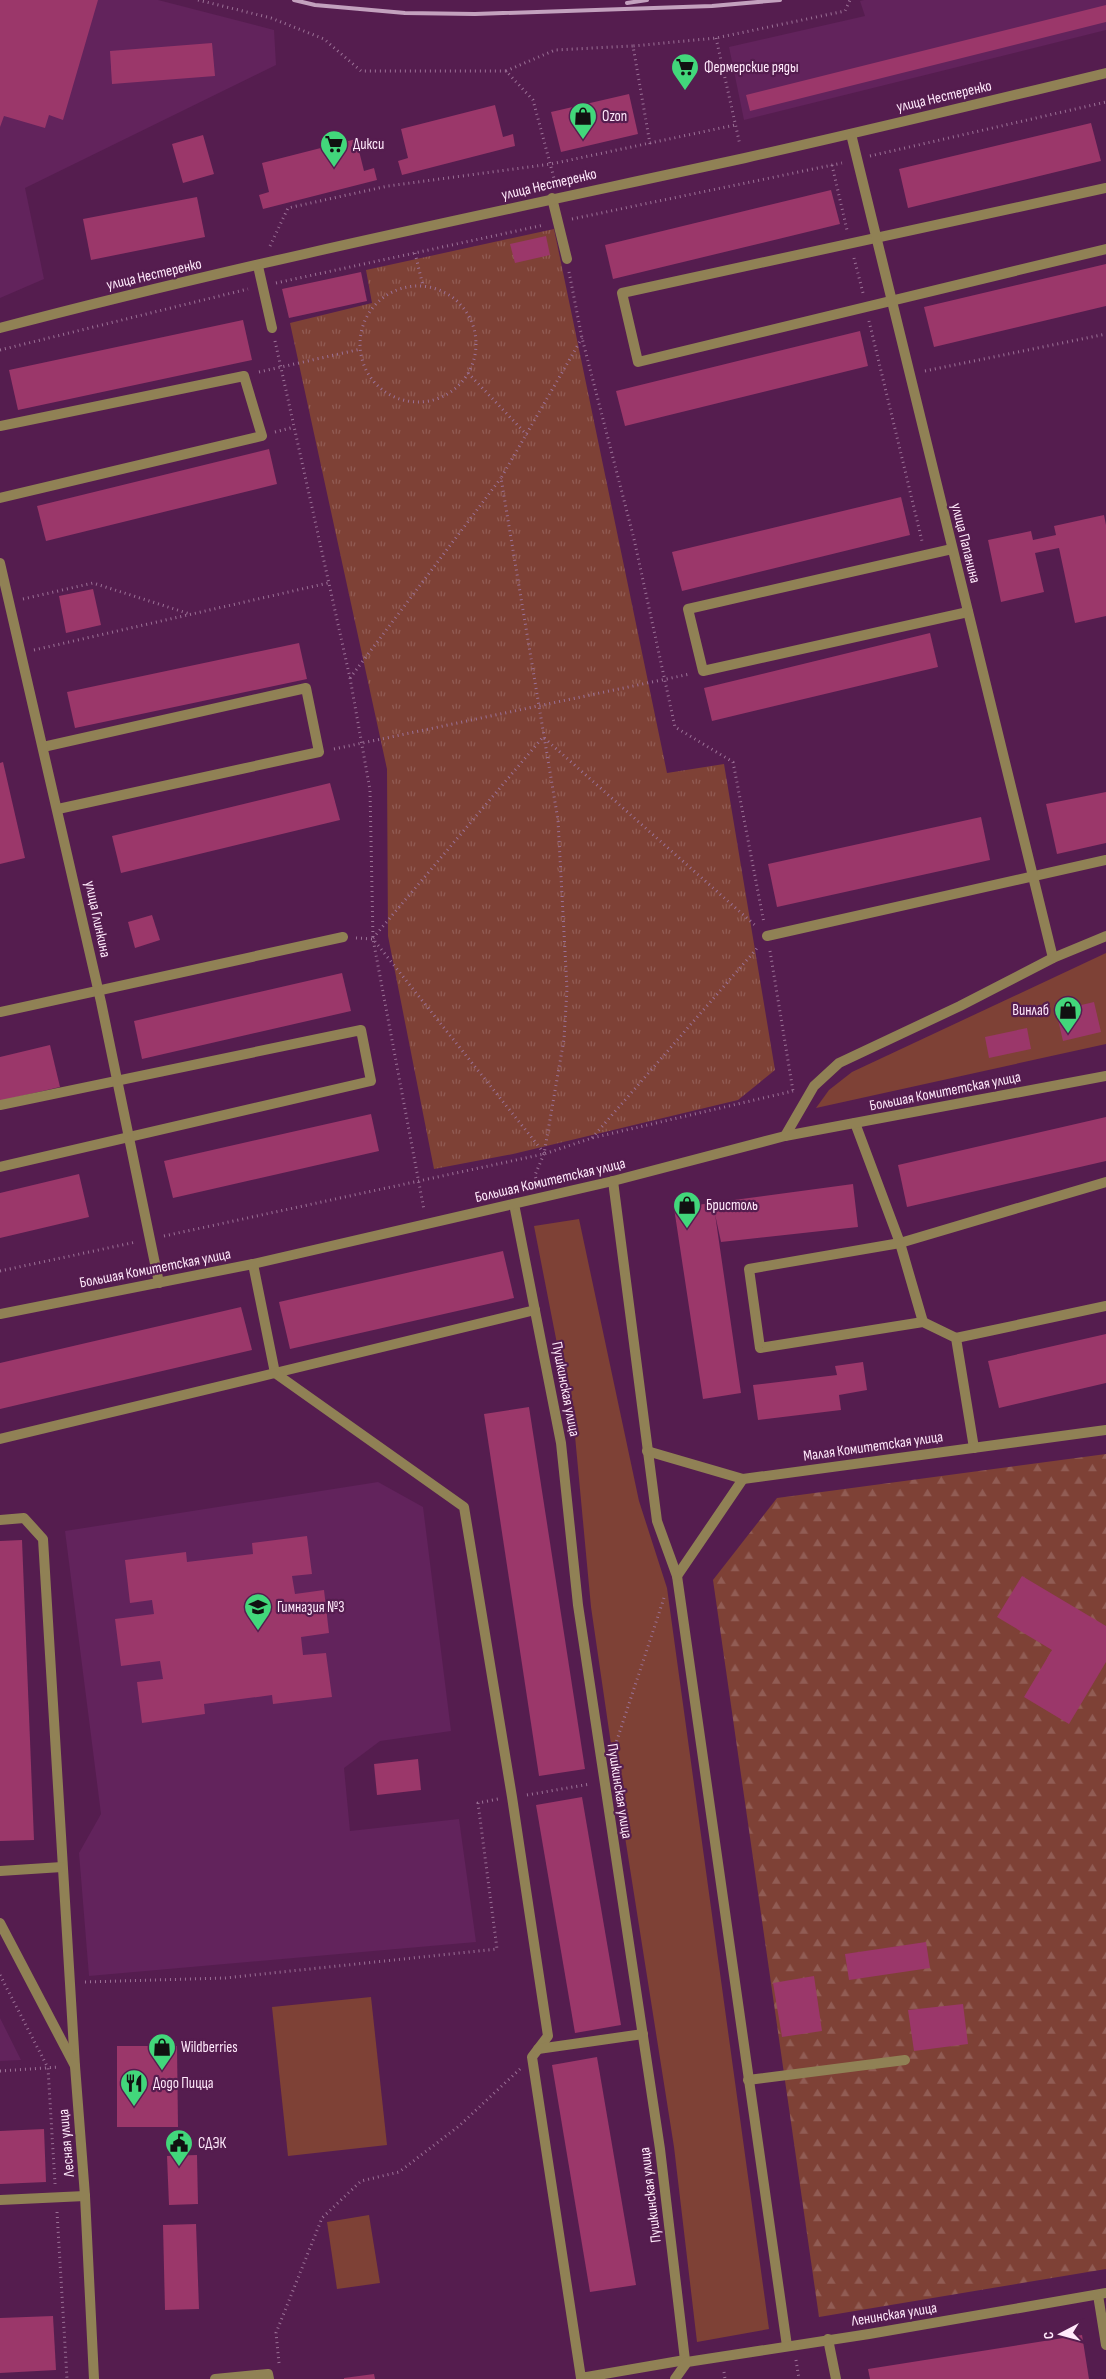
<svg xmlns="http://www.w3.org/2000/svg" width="1106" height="2379" font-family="'Sofia Sans Condensed',sans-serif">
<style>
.built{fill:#62235c}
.grass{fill:#7e4136}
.forest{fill:url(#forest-firs)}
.park{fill:url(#park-tufts)}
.building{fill:#9b376a}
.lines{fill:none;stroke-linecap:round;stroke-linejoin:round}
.path{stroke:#9b7196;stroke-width:3;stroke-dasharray:1 4;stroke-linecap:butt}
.service{stroke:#908155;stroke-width:10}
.minor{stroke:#908155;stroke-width:10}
.tertiary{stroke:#908155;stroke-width:10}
.rail{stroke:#c3a1be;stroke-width:4}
.labels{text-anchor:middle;stroke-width:4.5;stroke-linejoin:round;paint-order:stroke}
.poi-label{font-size:15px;fill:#ffe9fb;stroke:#551d4f;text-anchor:start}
.street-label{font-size:15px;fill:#ffe9fb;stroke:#551d4f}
</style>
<defs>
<pattern id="forest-firs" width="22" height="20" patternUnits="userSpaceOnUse" patternTransform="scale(1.25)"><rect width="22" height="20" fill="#7e4136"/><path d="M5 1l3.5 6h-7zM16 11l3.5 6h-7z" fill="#915c54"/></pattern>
<pattern id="park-tufts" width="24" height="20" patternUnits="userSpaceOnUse" patternTransform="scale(1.25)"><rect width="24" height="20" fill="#7e4136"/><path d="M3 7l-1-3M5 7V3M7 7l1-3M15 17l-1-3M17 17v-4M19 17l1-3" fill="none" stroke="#915c54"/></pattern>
</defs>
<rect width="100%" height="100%" fill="#551d4f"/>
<!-- built -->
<g class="built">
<path d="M0,0H158L274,30L276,65L25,188L44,279L0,298Z"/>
<path d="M864,0H1106V30L744,120L729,47L865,16L860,1Z"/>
<path d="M378,1482L423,1507L451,1731L380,1741L344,1768L350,1831L459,1819L476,1942L89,1976L79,1853L101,1814L65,1531Z"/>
<path d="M0,2018L21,2060L0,2061Z"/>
</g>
<!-- grass -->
<g class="grass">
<path d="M1106,953V1044L816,1108L829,1090L852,1072Z"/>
<path d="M579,1219L639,1501L667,1588L769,2329L697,2342L674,2147L619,1799L591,1607L575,1436L534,1226Z"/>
<path d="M371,1997L387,2145L288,2156L272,2007Z"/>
<path d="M369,2215L380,2283L337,2289L327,2222Z"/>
</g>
<!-- forest -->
<path class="forest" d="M1106,1454V2269L819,2317L713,1580L777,1498Z"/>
<!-- park -->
<path class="park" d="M554,229L667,773L724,764L775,1070L738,1100L513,1154L434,1169L388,936L387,769L290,323L372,303L366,270Z"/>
<!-- building -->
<g class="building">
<path d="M0,0H98L63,120L49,115L45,128L4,116L0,127Z"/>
<path d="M1106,5V22L750,111L746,95Z"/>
<path d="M212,43L215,76L112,84L110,51Z"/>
<path d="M629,94L638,134L561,152L551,112Z"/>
<path d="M495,105L503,137L513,134L515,146L402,175L398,161L408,158L401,129Z"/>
<path d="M1091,123L1101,161L908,208L899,169Z"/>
<path d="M203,135L214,174L183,183L172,144Z"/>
<path d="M356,139L364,171L374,168L377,180L263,209L259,195L269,192L262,163Z"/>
<path d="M831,190L840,224L613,279L605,245Z"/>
<path d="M197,197L205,237L91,260L83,219Z"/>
<path d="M546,236L550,255L515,263L510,244Z"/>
<path d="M1106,264V306L934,347L924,307Z"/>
<path d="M361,272L367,301L289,318L282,289Z"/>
<path d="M243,320L252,360L18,410L9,370Z"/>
<path d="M860,331L868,366L625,426L616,391Z"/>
<path d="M269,449L277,484L46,541L37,506Z"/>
<path d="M901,497L910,535L682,591L672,552Z"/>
<path d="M1104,515L1106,525V616L1075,623L1059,548L1035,553L1044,592L1001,602L988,540L1031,531L1033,540L1056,535L1054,526Z"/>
<path d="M93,589L101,625L66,633L59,596Z"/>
<path d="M930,633L938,667L712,721L704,688Z"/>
<path d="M299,643L307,679L75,728L67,692Z"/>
<path d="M3,762L25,858L0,864V763Z"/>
<path d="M330,783L340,820L121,873L112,836Z"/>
<path d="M1106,792V843L1057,854L1046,804Z"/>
<path d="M981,817L990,860L777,907L768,864Z"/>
<path d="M152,915L160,940L135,948L128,922Z"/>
<path d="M342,973L351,1011L142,1059L134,1021Z"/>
<path d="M1094,1002L1101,1032L1063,1041L1056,1011Z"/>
<path d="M1027,1028L1031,1049L989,1058L985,1037Z"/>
<path d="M50,1045L60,1087L0,1101V1057Z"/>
<path d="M371,1114L379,1151L173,1198L164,1161Z"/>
<path d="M1106,1117V1161L907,1207L898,1165Z"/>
<path d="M79,1174L89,1217L0,1238V1193Z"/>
<path d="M853,1184L858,1227L721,1242L715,1214L741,1393L703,1399L674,1208Z"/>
<path d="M503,1251L514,1298L290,1349L279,1302Z"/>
<path d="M241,1307L252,1350L0,1409V1363Z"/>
<path d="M1106,1334V1383L999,1408L988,1361Z"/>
<path d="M863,1362L867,1390L839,1395L841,1410L758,1420L753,1385L837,1375L835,1366Z"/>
<path d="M529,1407L585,1769L539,1776L484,1414Z"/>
<path d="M307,1536L312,1574L292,1576L295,1594L324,1590L329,1633L301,1637L303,1655L326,1653L332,1697L273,1704L272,1695L204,1704L205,1714L142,1723L137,1682L163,1679L160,1661L121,1666L115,1619L154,1614L152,1600L130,1603L125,1560L186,1552L187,1562L253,1554L252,1543Z"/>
<path d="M22,1540L34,1840L0,1841V1541Z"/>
<path d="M1022,1576L1106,1626V1662L1069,1724L1024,1697L1052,1650L997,1617Z"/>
<path d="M418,1759L421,1790L377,1795L374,1764Z"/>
<path d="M582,1797L621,2025L575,2033L536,1805Z"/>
<path d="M926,1942L930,1968L849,1980L845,1954Z"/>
<path d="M814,1976L822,2031L782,2037L773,1983Z"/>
<path d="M963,2004L968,2044L914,2051L908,2010Z"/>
<path d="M117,2046H177L178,2127H117Z"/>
<path d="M597,2057L636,2285L590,2292L552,2065Z"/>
<path d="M44,2129L46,2182L0,2184V2131Z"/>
<path d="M197,2155L198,2204L169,2205L167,2156Z"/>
<path d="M196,2224L199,2309L165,2310L163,2225Z"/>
<path d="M53,2316L56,2370L0,2373V2318Z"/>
<path d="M1082,2335L1089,2379H870L868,2369Z"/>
<path d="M374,2374L375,2379H344V2378Z"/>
</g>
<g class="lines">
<!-- path -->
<g class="path">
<path d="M198,0L271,18L324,39L361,71H506L533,100L555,182"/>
<path d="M716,38L740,145"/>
<path d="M506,71L555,50L633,46"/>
<path d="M650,144L633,46L716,38L845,11L850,0"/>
<path d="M870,156L1106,102"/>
<path d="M832,165L847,230"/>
<path d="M572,219L842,163"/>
<path d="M270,246L288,208L388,186L551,164L735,125"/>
<path d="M415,253L423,286"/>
<path d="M854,258L863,293"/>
<path d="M569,272L582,338L634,539L675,727L733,762L764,923"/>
<path d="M276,283L544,225"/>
<circle cx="418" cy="344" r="58"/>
<path d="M869,321L922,541"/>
<path d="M275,341L350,678L370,790L373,939L424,1210"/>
<path d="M0,350L248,289"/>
<path d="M925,371L1106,334"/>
<path d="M259,372L361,349"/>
<path d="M468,373L527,435"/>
<path d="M275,432L294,427"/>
<path d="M23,599L93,583L190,614"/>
<path d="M34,650L328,583"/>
<path d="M350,678L501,478"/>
<path d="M334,749L690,674"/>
<path d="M356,938L373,939L544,1153"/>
<path d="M373,938L543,737L757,927"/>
<path d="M770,951L793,1091"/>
<path d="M592,1138L759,946"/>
<path d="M537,1183L535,1175L544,1154L564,1039L567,989L558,820L501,478L582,338"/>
<path d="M164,1236L544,1154L592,1138L793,1091"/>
<path d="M0,1271L136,1242"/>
<path d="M615,1746L664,1598"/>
<path d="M527,1795L590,1784"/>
<path d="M0,1975L48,2068L55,2184"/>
<path d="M85,1982L225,1978L497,1949L478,1803L498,1799"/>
<path d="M0,2071L59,2067"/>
<path d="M57,2212L67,2379"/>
<path d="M796,2360L799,2379"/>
<path d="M279,2363L276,2333L322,2218L361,2181L399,2172L459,2126L520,2069"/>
<path d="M724,2372L725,2379"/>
</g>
<!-- service -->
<g class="service">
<path d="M1106,188L622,293L638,362L1106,249"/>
<path d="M552,198L567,259"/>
<path d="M258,266L272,328"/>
<path d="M0,426L244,376L262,436L0,498"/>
<path d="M952,549L688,609L703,671L968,612"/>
<path d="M43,747L306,688L319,752L58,809"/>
<path d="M767,936L1106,860"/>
<path d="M0,1012L343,937"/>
<path d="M0,1105L361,1030L371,1081L0,1167"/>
<path d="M855,1123L900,1243L923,1322"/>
<path d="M253,1264L275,1373L535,1310"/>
<path d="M956,1338L1106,1306"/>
<path d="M0,1439L275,1373L464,1507L512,1797L548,2036L532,2057L581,2378L685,2360"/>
<path d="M974,1448L956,1338L923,1322L760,1348L749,1269L900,1243L1106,1182"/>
<path d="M0,1520L24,1518L43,1539L75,2066"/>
<path d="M0,1871L62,1867"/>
<path d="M538,2049L643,2034"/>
<path d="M748,2080L905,2060"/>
<path d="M0,2200L85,2196"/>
<path d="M1098,2295L1106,2345"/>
<path d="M828,2339L836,2379"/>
<path d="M215,2379L268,2374L269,2379"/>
</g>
<!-- minor -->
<g class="minor">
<path d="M851,134L1053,958"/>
<path d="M0,563L101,1002L159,1283"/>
<path d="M785,1136L814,1086L839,1063L960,1006L1053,958L1106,936"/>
<path d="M613,1181L657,1521L677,1576L787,2346"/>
<path d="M514,1204L561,1443L578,1605L660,2149L685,2360L687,2362"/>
<path d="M647,1451L743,1479L1106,1430"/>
<path d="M677,1576L743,1479"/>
<path d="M0,1923L75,2066L85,2196L94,2379"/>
<path d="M687,2362L869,2334L1106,2293"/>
<path d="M675,2379L687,2362"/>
</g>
<!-- tertiary -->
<g class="tertiary">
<path d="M0,328C246,263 496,212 745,158C866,131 986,102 1106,73"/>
<path d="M0,1314L253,1264L613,1181L785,1136L1106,1076"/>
</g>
<!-- rail -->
<g class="rail">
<path d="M294,0L315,5L405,13L475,14L712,6L780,0"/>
<path d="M627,3L647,0"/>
</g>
</g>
<!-- icons -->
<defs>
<g id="supermarket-pin" transform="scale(1.4375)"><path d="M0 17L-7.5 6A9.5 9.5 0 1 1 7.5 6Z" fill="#42d77b" stroke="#551d4f"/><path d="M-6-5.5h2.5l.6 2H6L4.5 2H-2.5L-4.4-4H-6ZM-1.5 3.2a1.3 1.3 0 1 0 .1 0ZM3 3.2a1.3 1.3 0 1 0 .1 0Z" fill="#111"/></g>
<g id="shop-pin" transform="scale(1.4375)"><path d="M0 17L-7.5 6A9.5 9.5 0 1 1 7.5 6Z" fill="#42d77b" stroke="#551d4f"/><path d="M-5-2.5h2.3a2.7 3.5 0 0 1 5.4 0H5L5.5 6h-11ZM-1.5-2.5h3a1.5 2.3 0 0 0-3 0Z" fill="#111"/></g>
<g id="school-pin" transform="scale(1.4375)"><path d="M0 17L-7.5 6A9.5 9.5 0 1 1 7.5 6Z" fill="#42d77b" stroke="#551d4f"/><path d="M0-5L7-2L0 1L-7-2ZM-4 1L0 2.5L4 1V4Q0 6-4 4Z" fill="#111"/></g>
<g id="restaurant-pin" transform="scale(1.4375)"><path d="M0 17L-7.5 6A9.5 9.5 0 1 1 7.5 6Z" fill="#42d77b" stroke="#551d4f"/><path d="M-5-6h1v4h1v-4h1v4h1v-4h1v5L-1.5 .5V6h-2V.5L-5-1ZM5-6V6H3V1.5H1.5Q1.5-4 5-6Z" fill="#111"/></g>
<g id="civic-pin" transform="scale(1.4375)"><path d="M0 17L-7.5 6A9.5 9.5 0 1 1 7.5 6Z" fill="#42d77b" stroke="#551d4f"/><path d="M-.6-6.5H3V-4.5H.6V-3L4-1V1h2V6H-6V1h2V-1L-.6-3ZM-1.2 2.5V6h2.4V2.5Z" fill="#111"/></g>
</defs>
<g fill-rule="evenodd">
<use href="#supermarket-pin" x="685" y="67"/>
<use href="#shop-pin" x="583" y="116"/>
<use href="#supermarket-pin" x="334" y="144"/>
<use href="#shop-pin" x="1068" y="1010"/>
<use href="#shop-pin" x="687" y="1205"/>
<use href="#school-pin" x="258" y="1607"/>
<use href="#shop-pin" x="162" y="2047"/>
<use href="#restaurant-pin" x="134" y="2083"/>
<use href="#civic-pin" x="179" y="2143"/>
</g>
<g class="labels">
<!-- poi labels -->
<g class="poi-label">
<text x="704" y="72">Фермерские ряды</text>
<text x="602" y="121">Ozon</text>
<text x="353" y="149">Дикси</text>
<text x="1049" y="1015" text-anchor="end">Винлаб</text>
<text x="706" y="1210">Бристоль</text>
<text x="277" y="1612">Гимназия №3</text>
<text x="181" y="2052">Wildberries</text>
<text x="153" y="2088">Додо Пицца</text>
<text x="198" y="2148">СДЭК</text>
</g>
<!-- street labels -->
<g class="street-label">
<text transform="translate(944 96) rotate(-13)" y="5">улица Нестеренко</text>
<text transform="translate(549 184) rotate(-13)" y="5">улица Нестеренко</text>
<text transform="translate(154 274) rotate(-13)" y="5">улица Нестеренко</text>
<text transform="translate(966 543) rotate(76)" y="5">улица Папанина</text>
<text transform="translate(98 919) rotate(78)" y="5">улица Глинкина</text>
<text transform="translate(945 1091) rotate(-11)" y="5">Большая Комитетская улица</text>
<text transform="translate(550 1180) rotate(-13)" y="5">Большая Комитетская улица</text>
<text transform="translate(155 1268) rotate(-11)" y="5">Большая Комитетская улица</text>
<text transform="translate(566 1389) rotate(79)" y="5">Пушкинская улица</text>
<text transform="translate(873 1446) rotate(-8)" y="5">Малая Комитетская улица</text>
<text transform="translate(620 1791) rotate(81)" y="5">Пушкинская улица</text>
<text transform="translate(66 2143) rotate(-95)" y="5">Лесная улица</text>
<text transform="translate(650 2195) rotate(-97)" y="5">Пушкинская улица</text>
<text transform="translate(894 2314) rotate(-9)" y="5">Ленинская улица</text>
</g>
</g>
<!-- north arrow -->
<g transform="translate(1061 2334) rotate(264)" stroke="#551d4f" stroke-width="4" paint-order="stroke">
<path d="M0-4L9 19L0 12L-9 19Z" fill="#ffe9fb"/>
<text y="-8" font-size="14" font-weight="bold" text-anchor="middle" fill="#ffe9fb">С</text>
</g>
</svg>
